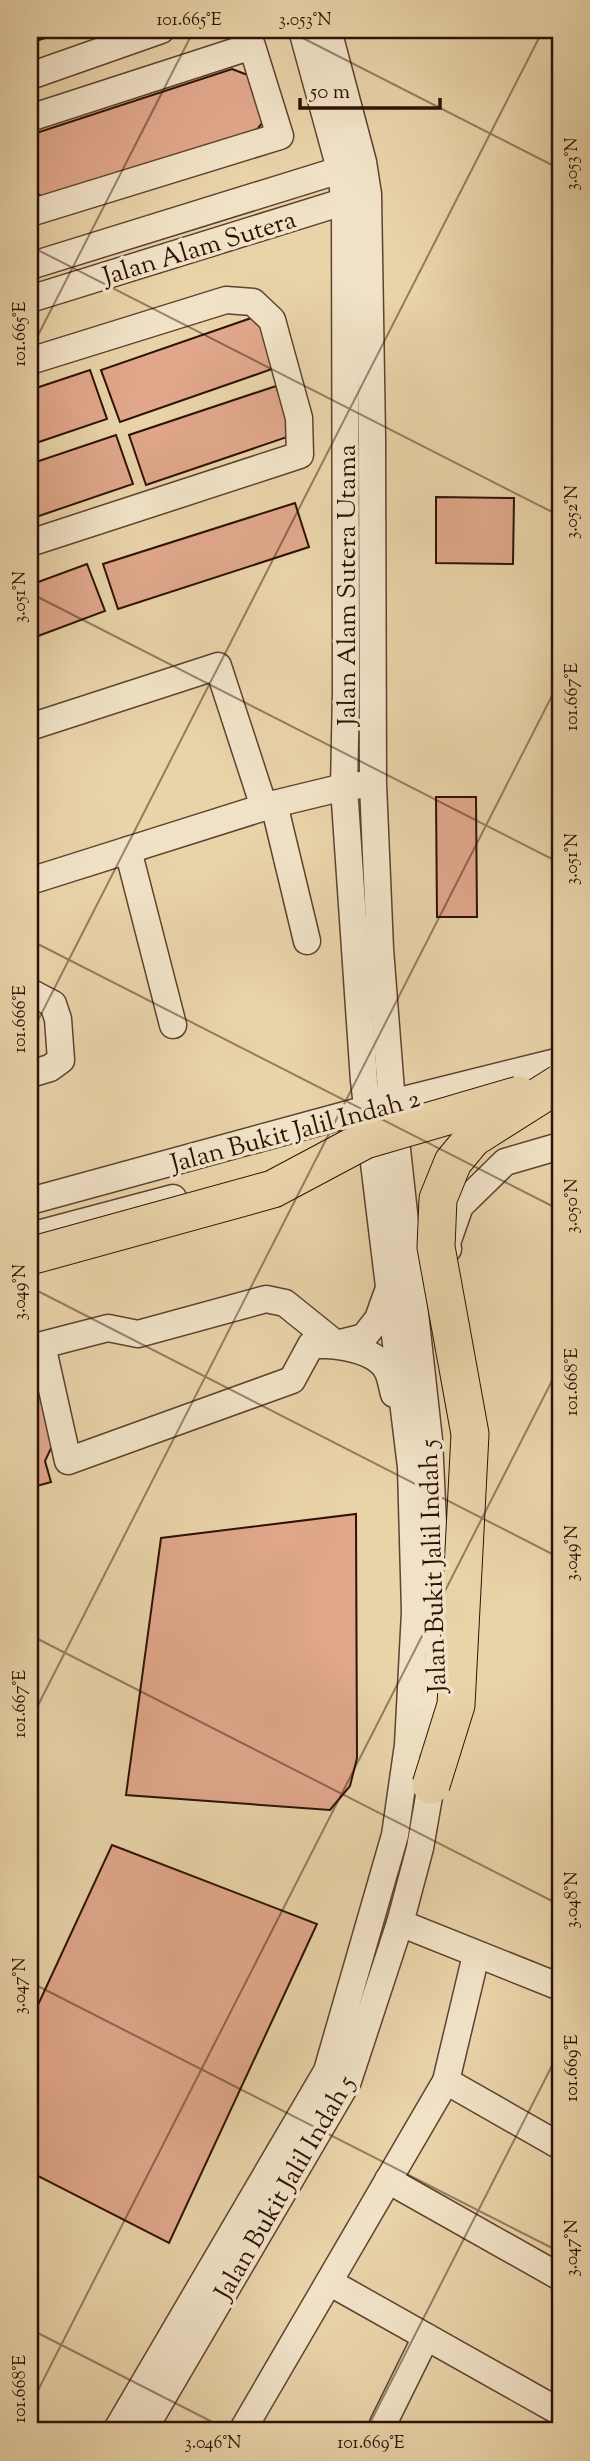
<svg xmlns="http://www.w3.org/2000/svg" width="590" height="2461" font-family="'Sorts Mill Goudy',serif">
<style>
.building{fill:#e0a78b;stroke:#2f1206;stroke-width:2}
.lines{fill:none;stroke-linecap:round;stroke-linejoin:round}
.minor-casing{stroke:#5e422f;stroke-width:29}
.minor{stroke:#f1e2c7;stroke-width:26}
.highway-bridge-casing{stroke:#2f1206;stroke-width:39;stroke-linecap:butt}
.highway-bridge{stroke:#e9d3a9;stroke-width:37}
.ticks{fill:none;stroke:#2f1206;stroke-width:2;stroke-opacity:0.45}
.labels{text-anchor:middle;stroke-width:7;stroke-linejoin:round;paint-order:stroke}
.street-label{font-size:26px;fill:#2f1206;stroke:#f1e2c7}
.neatline{fill:none;stroke:#2f1206;stroke-width:2.5}
.ticks-label{font-size:18px;text-anchor:middle;fill:#2f1206}
</style>
<rect width="100%" height="100%" fill="#e9d3a9"/>
<filter id="stains"><feTurbulence type="fractalNoise" baseFrequency=".00286" numOctaves="4"/><feColorMatrix values="0 0 0 0 .2 0 0 0 0 .09 0 0 0 0 .02 0 0 0 .5 -.17"/></filter>
<radialGradient id="worn" r=".72"><stop offset=".6" stop-color="#630" stop-opacity="0"/><stop offset="1" stop-color="#630" stop-opacity=".3"/></radialGradient>
<!-- building -->
<g class="building">
<path d="M35,30H71L39,40Z"/>
<path d="M232,69L253,77L266,118L252,136L45,198L31,190L30,135Z"/>
<path d="M257,316L275,368L120,422L101,370Z"/>
<path d="M90,370L107,419L30,445V390Z"/>
<path d="M276,386L293,435L146,485L129,435Z"/>
<path d="M116,435L133,484L30,519V464Z"/>
<path d="M436,497L514,498L513,564L436,563Z"/>
<path d="M295,503L309,547L118,609L103,564Z"/>
<path d="M87,564L105,611L30,639V585Z"/>
<path d="M436,797H476L477,917H437Z"/>
<path d="M50,1393L60,1429L45,1461L51,1482L30,1488V1398Z"/>
<path d="M356,1514L357,1758L350,1786L330,1810L126,1795L161,1538Z"/>
<path d="M112,1845L317,1924L169,2243L30,2172V2022Z"/>
</g>
<g class="lines">
<!-- minor casing -->
<g class="minor-casing">
<g id="minor">
<path d="M30,76L161,30"/>
<path d="M30,118L252,46L280,136L30,213"/>
<path d="M30,266L356,165"/>
<path d="M30,299L359,197"/>
<path d="M30,361L226,300L253,302L272,320L299,418L300,455L30,543"/>
<path d="M30,727L218,666L264,807"/>
<path d="M274,804L307,941"/>
<path d="M128,850L173,1025"/>
<path d="M30,881L274,804L344,787L361,785"/>
<path d="M30,992L53,1004L58,1019L61,1060L50,1068L30,1074"/>
<path d="M30,1201L367,1109L560,1061"/>
<path d="M30,1236L173,1198"/>
<path d="M448,1249L447,1243L460,1206L505,1162L560,1146"/>
<path d="M388,1291L378,1319L364,1337L336,1344L285,1303L266,1299L138,1334L108,1328L42,1345L68,1461L292,1380L311,1345C334,1344 377,1348 388,1372C391,1379 392,1387 394,1394"/>
<path d="M400,1923L560,1987"/>
<path d="M446,2081L560,2146"/>
<path d="M388,2180L560,2277"/>
<path d="M329,2282L560,2412"/>
<path d="M116,2431L327,2071L395,1835L408,1745L415,1612L411,1467L364,1081L344,787L346,692L345,202L340,169L302,30"/>
<path d="M143,2431L348,2081L400,1923L420,1848L431,1785L439,1647L429,1440L392,1104L380,949L373,784L372,437L368,194L363,162L328,30"/>
<path d="M242,2431L446,2081L476,1955"/>
<path d="M387,2431L383,2424L426,2337"/>
</g>
</g>
<!-- minor -->
<use href="#minor" class="minor"/>
<!-- highway-bridge casing -->
<g class="highway-bridge-casing">
<g id="highway-bridge">
<path d="M30,1256L273,1189L365,1140L519,1095"/>
<path d="M431,1785L456,1705L470,1434L436,1247L438,1199L453,1162L473,1138L560,1083"/>
</g>
</g>
<!-- highway-bridge -->
<use href="#highway-bridge" class="highway-bridge"/>
</g>
<!-- ticks -->
<path class="ticks" d="M287,30L560,169M30,246L560,516M30,351L194,30M30,593L560,863M30,940L560,1210M30,1036L543,30M30,1287L560,1558M30,1635L560,1905M30,1721L560,680M30,1982L560,2252M30,2329L230,2431M30,2406L560,1365M366,2431L560,2050"/>
<g class="labels">
<!-- street labels -->
<g class="street-label">
<text transform="translate(199 247) rotate(-17)" y="9">Jalan Alam Sutera</text>
<text transform="translate(346 585) rotate(-90)" y="9">Jalan Alam Sutera Utama</text>
<text transform="translate(295 1130) rotate(-15)" y="9">Jalan Bukit Jalil Indah 2</text>
<text transform="translate(432 1566) rotate(-92)" y="9">Jalan Bukit Jalil Indah 5</text>
<text transform="translate(284 2187) rotate(-60)" y="9">Jalan Bukit Jalil Indah 5</text>
</g>
</g>
<!-- margin -->
<rect width="590" height="2461" fill="none" stroke="#e9d3a9" stroke-width="77"/>
<!-- scale -->
<path d="M300 98v10h140v-10" fill="none" stroke="#2f1206" stroke-width="3.5"/>
<text x="310" y="98" font-size="21" fill="#2f1206" stroke="#f1e2c7" stroke-width="5" paint-order="stroke">50 m</text>
<rect x="38" y="38" width="514" height="2384" class="neatline"/>
<g class="ticks-label">
<text x="189" y="25">101.665°E</text>
<text x="305" y="25">3.053°N</text>
<text transform="translate(571 164) rotate(-90)" y="6">3.053°N</text>
<text transform="translate(19 334) rotate(-90)" y="6">101.665°E</text>
<text transform="translate(571 512) rotate(-90)" y="6">3.052°N</text>
<text transform="translate(19 597) rotate(-90)" y="6">3.051°N</text>
<text transform="translate(571 697) rotate(-90)" y="6">101.667°E</text>
<text transform="translate(571 859) rotate(-90)" y="6">3.051°N</text>
<text transform="translate(19 1019) rotate(-90)" y="6">101.666°E</text>
<text transform="translate(571 1206) rotate(-90)" y="6">3.050°N</text>
<text transform="translate(19 1292) rotate(-90)" y="6">3.049°N</text>
<text transform="translate(571 1382) rotate(-90)" y="6">101.668°E</text>
<text transform="translate(571 1553) rotate(-90)" y="6">3.049°N</text>
<text transform="translate(19 1704) rotate(-90)" y="6">101.667°E</text>
<text transform="translate(571 1900) rotate(-90)" y="6">3.048°N</text>
<text transform="translate(19 1986) rotate(-90)" y="6">3.047°N</text>
<text transform="translate(571 2068) rotate(-90)" y="6">101.669°E</text>
<text transform="translate(571 2248) rotate(-90)" y="6">3.047°N</text>
<text transform="translate(19 2389) rotate(-90)" y="6">101.668°E</text>
<text x="213" y="2448">3.046°N</text>
<text x="371" y="2448">101.669°E</text>
</g>
<rect width="100%" height="100%" filter="url(#stains)"/>
<rect width="100%" height="100%" fill="url(#worn)"/>
</svg>
